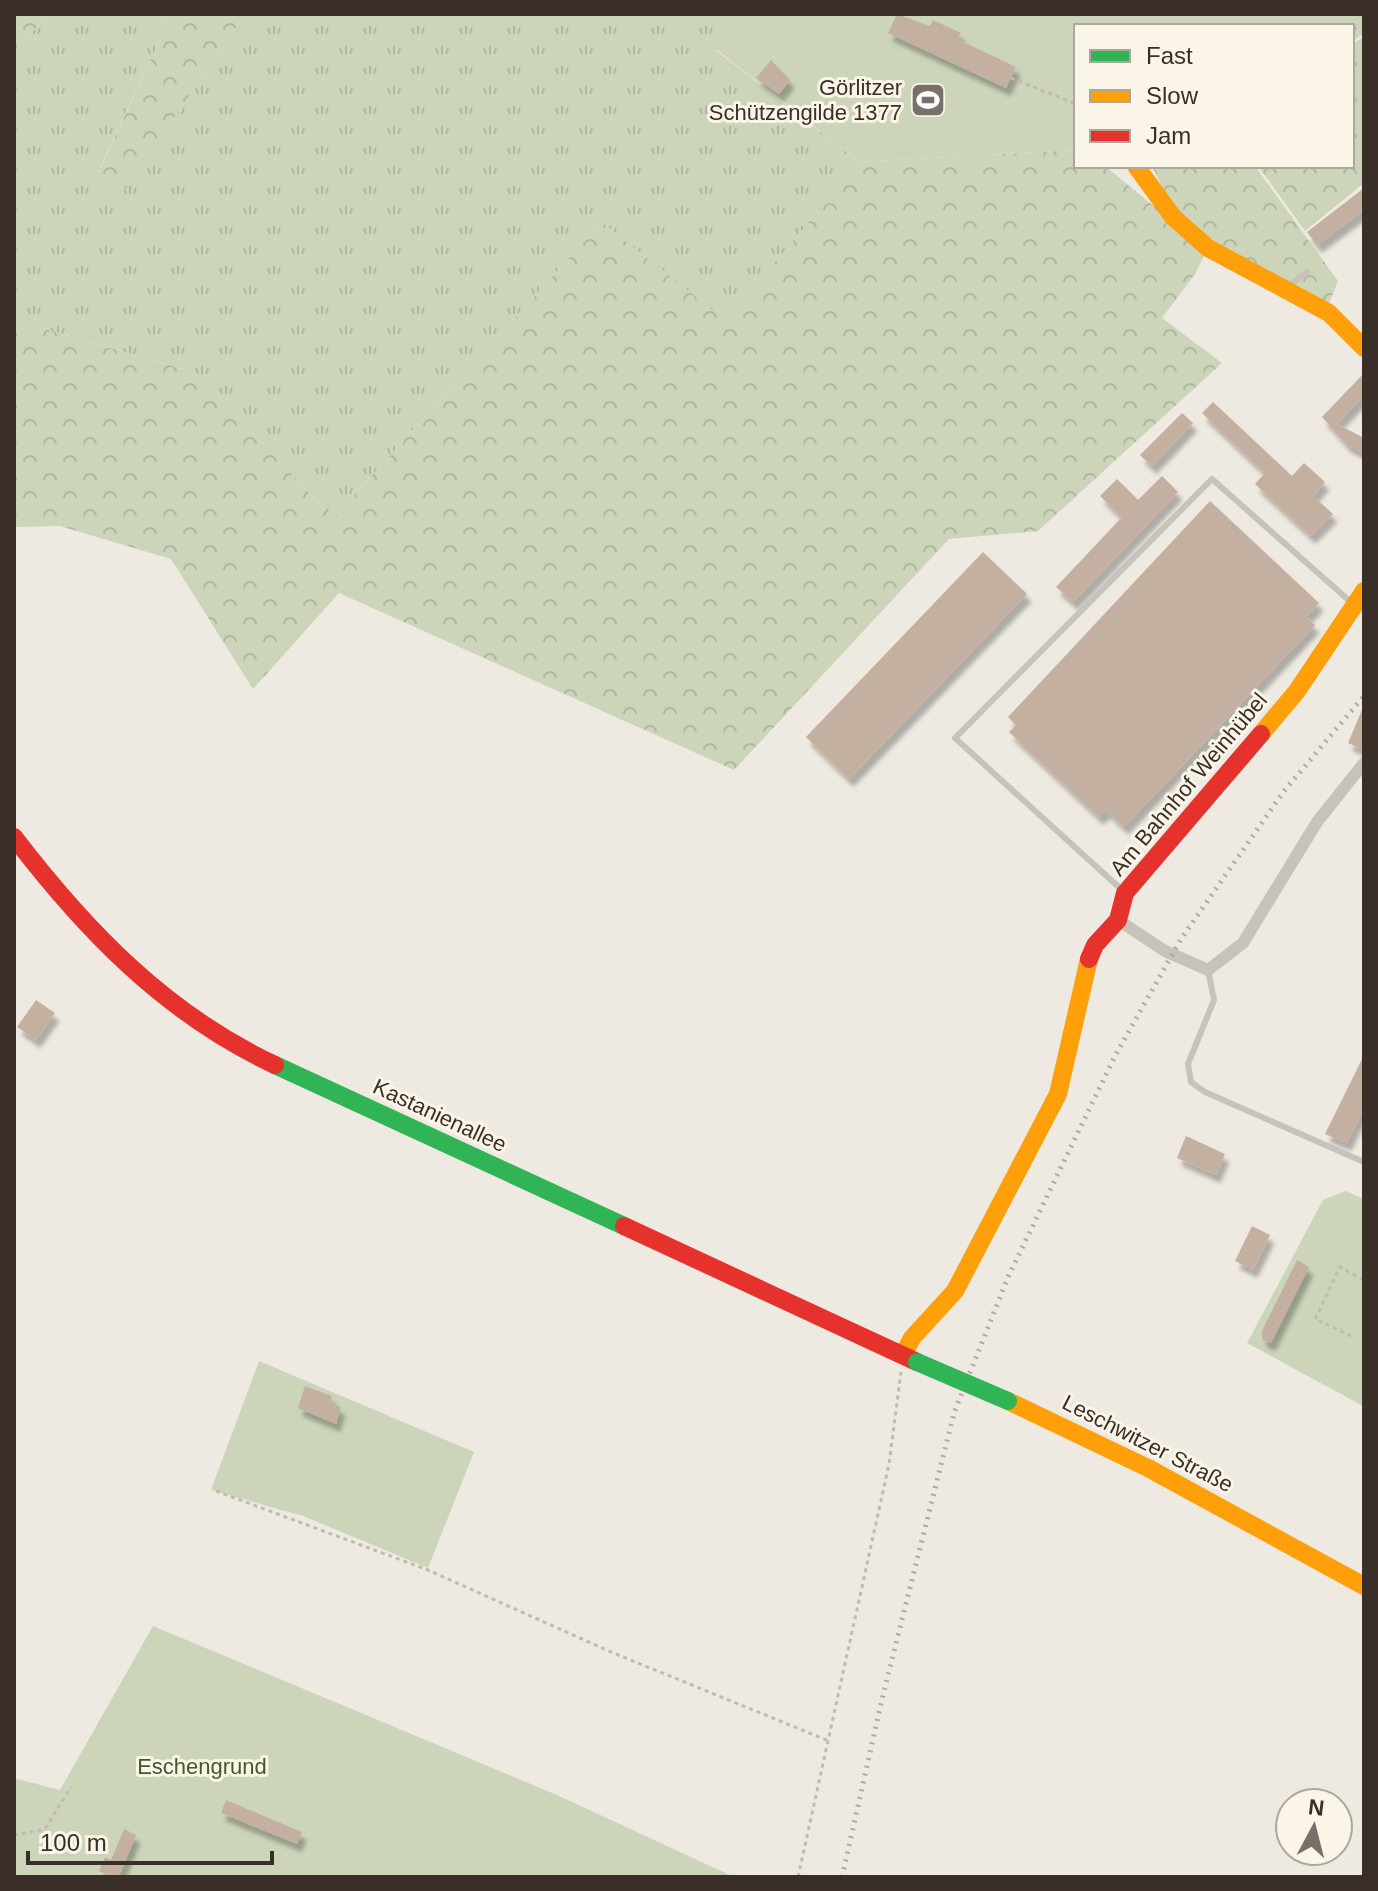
<svg xmlns="http://www.w3.org/2000/svg" width="1378" height="1891" font-family="Arial,sans-serif">
<style>
.grass{fill:url(#grass-tufts)}
.forest{fill:url(#forest-crowns)}
.garden{fill:#ccd5ba}
.building{fill:#c3b0a1;filter:url(#shadow)}
.lines{fill:none;stroke-linecap:round;stroke-linejoin:round}
.path{stroke:#c0bab2;stroke-width:3;stroke-dasharray:4 4;stroke-linecap:butt}
.lane{stroke:#c7c2ba;stroke-width:6}
.street{stroke:#c7c2ba;stroke-width:12}
.fast{stroke:#30b455;stroke-width:18}
.slow{stroke:#ff9f0a;stroke-width:18}
.jam{stroke:#e5322d;stroke-width:18}
.rail{stroke:#afaaa5;stroke-width:5;stroke-dasharray:2 6;stroke-linecap:butt}
.fast-bridge{stroke:#30b455;stroke-width:18}
.labels{text-anchor:middle;stroke-width:6;stroke-linejoin:round;paint-order:stroke}
.poi-label{font-size:22px;fill:#392f28;stroke:#fbf5e8;text-anchor:end}
.street-label{font-size:22px;fill:#392f28;stroke:#fbf5e8}
.park-label{font-size:22px;fill:#425929;stroke:#fbf5e8}
</style>
<defs>
<pattern id="grass-tufts" width="24" height="20" patternUnits="userSpaceOnUse" patternTransform="scale(2)"><rect width="24" height="20" fill="#ccd5ba"/><path d="M3 7l-1-3M5 7V3M7 7l1-3M15 17l-1-3M17 17v-4M19 17l1-3" fill="none" stroke="#b0b7a0"/></pattern>
<pattern id="forest-crowns" width="20" height="18" patternUnits="userSpaceOnUse" patternTransform="scale(2)"><rect width="20" height="18" fill="#ccd5ba"/><path d="M2 6a3 3 0 1 1 6 0M12 15a3 3 0 1 1 6 0" fill="none" stroke="#b0b7a0"/></pattern>
<filter id="shadow"><feDropShadow dx="4.5" dy="8" stdDeviation="2" flood-color="#0004"/></filter>
</defs>
<rect width="100%" height="100%" fill="#eeeae1"/>
<!-- grass -->
<path class="grass" d="M48,14H150L169,20L98,172L125,190L245,14H767L716,50L859,162L726,322L602,222L333,518L196,373L14,320V53Z"/>
<!-- forest -->
<g class="forest">
<path d="M14,14H48L14,53Z"/>
<path d="M150,14H245L125,190L98,173L169,20Z"/>
<path d="M1142,14H1364V33L1352,42V26H1136Z"/>
<path d="M1364,36V183L1305,231L1258,166H1352V45Z"/>
<path d="M1076,150V166H1105L1207,250L1195,274L1162,318L1222,363L1038,531L949,539L734,770L339,593L253,689L171,559L60,526L14,527V320L196,373L333,518L602,222L726,321L859,162Z"/>
<path d="M1152,166H1255L1338,281L1328,306L1210,244L1176,215Z"/>
</g>
<!-- garden -->
<g class="garden">
<path d="M767,14H1142L1136,26H1076V150L859,162L716,49Z"/>
<path d="M1345,1191L1364,1199L1363,1406L1247,1343L1323,1200Z"/>
<path d="M259,1361L474,1452L428,1568L303,1516L211,1490Z"/>
<path d="M153,1626L557,1795L734,1877H14V1778L60,1790Z"/>
</g>
<!-- building -->
<g class="building">
<path d="M897,14L930,26L933,20L961,33L957,39L1016,67L1006,88L888,33Z"/>
<path d="M771,60L790,80L779,94L756,78Z"/>
<path d="M1364,188V210L1317,245L1307,232Z"/>
<path d="M1364,373V395L1337,424L1364,438V453L1347,445L1322,417Z"/>
<path d="M1213,402L1292,476L1304,463L1325,482L1313,496L1333,514L1311,536L1255,484L1265,473L1202,413Z"/>
<path d="M1182,413L1193,423L1152,466L1140,455Z"/>
<path d="M1162,476L1178,492L1073,602L1056,587L1122,517L1100,496L1117,479L1138,500Z"/>
<path d="M1210,501L1319,603L1306,617L1315,625L1124,827L1106,810L1099,817L1009,732L1016,725L1008,717Z"/>
<path d="M983,552L1027,594L849,779L806,737Z"/>
<path d="M1364,705V750L1348,743Z"/>
<path d="M36,1000L55,1013L36,1040L17,1027Z"/>
<path d="M1364,1055V1108L1347,1143L1325,1134Z"/>
<path d="M1186,1136L1225,1154L1216,1175L1177,1158Z"/>
<path d="M1252,1226L1270,1235L1253,1270L1235,1261Z"/>
<path d="M1297,1260L1309,1267L1271,1343L1262,1339V1331Z"/>
<path d="M305,1386L332,1396L330,1403L341,1407L336,1424L298,1408Z"/>
<path d="M226,1800L302,1832L297,1844L221,1813Z"/>
<path d="M124,1829L136,1835L119,1877H114L99,1871L105,1857L111,1860Z"/>
</g>
<g class="lines">
<!-- path -->
<g class="path">
<path d="M1011,78L1076,104"/>
<path d="M1351,1336L1315,1319L1340,1267L1364,1280"/>
<path d="M216,1491L428,1570L611,1652L829,1741"/>
<path d="M14,1835L45,1829L71,1787"/>
<path d="M798,1877L889,1464L901,1372"/>
</g>
<!-- lane -->
<g class="lane">
<path d="M1287,287L1307,272"/>
<path d="M1123,891L955,738L1212,479L1353,604"/>
<path d="M1208,970L1214,1000L1188,1064L1191,1082L1205,1092L1364,1162"/>
</g>
<!-- street -->
<path class="street" d="M1118,920L1165,951L1208,970L1243,943L1317,822L1364,763"/>
<!-- fast -->
<path class="fast" d="M275,1065L624,1226"/>
<!-- slow -->
<g class="slow">
<path d="M1136,166L1173,217L1208,248L1329,313L1364,348"/>
<path d="M1261,734L1297,691L1364,591"/>
<path d="M903,1355L912,1338L955,1291L1058,1094L1089,959"/>
<path d="M1008,1401L1148,1468L1364,1586"/>
</g>
<!-- jam -->
<g class="jam">
<path d="M14,837C86,931 166,1014 275,1065"/>
<path d="M1089,959L1095,945L1118,920L1125,893L1261,734"/>
<path d="M624,1226L917,1362"/>
</g>
<!-- rail -->
<path class="rail" d="M842,1877L883,1695L954,1413L1008,1277L1115,1056L1181,939L1284,791L1364,696"/>
<!-- fast-bridge -->
<path class="fast-bridge" d="M917,1362L1008,1401"/>
</g>
<!-- icons -->
<defs>
<g id="stadium-square" transform="scale(1.8)"><rect x="-9" y="-9" width="18" height="18" rx="4" fill="#787069" stroke="#fbf5e8"/><path d="M0-5a6.5 5 0 1 0 0 10a6.5 5 0 1 0 0-10ZM-3.5-1.8h7v3.6h-7Z" fill="#fff"/></g>
</defs>
<g fill-rule="evenodd">
<use href="#stadium-square" x="928" y="100"/>
</g>
<g class="labels">
<!-- poi labels -->
<g class="poi-label">
<text x="902" y="95">Görlitzer<tspan x="902" dy="25">Schützengilde 1377</tspan></text>
</g>
<!-- street labels -->
<g class="street-label">
<text transform="translate(1188 784) rotate(-50)" y="8">Am Bahnhof Weinhübel</text>
<text transform="translate(440 1115) rotate(25)" y="8">Kastanienallee</text>
<text transform="translate(1148 1443) rotate(27)" y="8">Leschwitzer Straße</text>
</g>
<!-- park labels -->
<g class="park-label">
<text x="202" y="1774">Eschengrund</text>
</g>
</g>
<!-- border -->
<rect width="1378" height="1891" fill="none" stroke="#392f28" stroke-width="32"/>
<!-- legend -->
<rect x="1074" y="24" width="280" height="144" fill="#fbf5e8" stroke="#ada69b" stroke-width="2"/>
<rect x="1090" y="50" width="40" height="12" fill="#30b455" stroke="#ada69b" stroke-width="2"/>
<text x="1146" y="64" font-size="24" fill="#392f28">Fast</text>
<rect x="1090" y="90" width="40" height="12" fill="#ff9f0a" stroke="#ada69b" stroke-width="2"/>
<text x="1146" y="104" font-size="24" fill="#392f28">Slow</text>
<rect x="1090" y="130" width="40" height="12" fill="#e5322d" stroke="#ada69b" stroke-width="2"/>
<text x="1146" y="144" font-size="24" fill="#392f28">Jam</text>
<!-- north arrow -->
<g transform="translate(1314 1827) rotate(7)"><circle r="38" fill="#fbf5e8" stroke="#ada69b" stroke-width="2"/>
<path d="M0-6L14 30L0 20L-14 30Z" fill="#787069"/>
<text y="-12" font-size="22" font-weight="bold" text-anchor="middle" fill="#392f28">N</text>
</g>
<!-- scale -->
<path d="M28 1851v12h244v-12" fill="none" stroke="#392f28" stroke-width="4"/>
<text x="40" y="1851" font-size="24" fill="#392f28" stroke="#fbf5e8" stroke-width="6" paint-order="stroke">100 m</text>
</svg>
